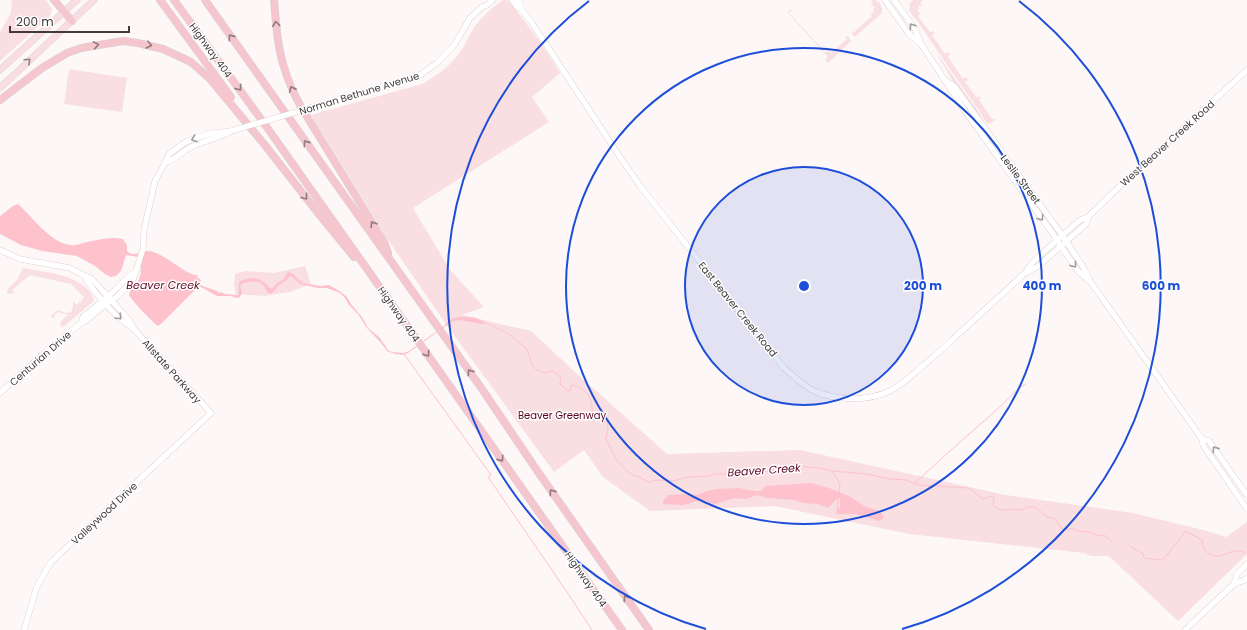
<svg xmlns="http://www.w3.org/2000/svg" width="1247" height="630" font-family="Poppins,sans-serif">
<style>
.green{fill:#f9dee2}
.water{fill:#fec2cc}
.lines{fill:none;stroke-linecap:round;stroke-linejoin:round}
.stream{stroke:#fec2cc;stroke-width:1}
.secondary-casing{stroke:#ccbdbf;stroke-width:6}
.primary-casing{stroke:#d5d4d4;stroke-width:7}
.highway-casing{stroke:#d5d4d4;stroke-width:8}
.secondary{stroke:#fff;stroke-width:5.5}
.primary{stroke:#f9dde2;stroke-width:6}
.highway{stroke:#f5c6ce;stroke-width:7}
.secondary-bridge-casing{stroke:#ccbdbf;stroke-width:6;stroke-linecap:butt}
.secondary-bridge{stroke:#fff;stroke-width:5.5}
.oneway{stroke:#91797d}
.oneway2{stroke:#a09c9d}
.oneway3{stroke:#938386}
.ring{fill:none;stroke:#1d4ed8;stroke-width:2}
.labels{text-anchor:middle;stroke-width:3;stroke-linejoin:round;paint-order:stroke}
.street-label{font-size:10px;fill:#403a3b;stroke:#fff}
.park-label{font-size:10px;fill:#590323;stroke:#fff}
.water-label{font-size:11px;font-style:italic;fill:#5e0927;stroke:#fff}
.centre{fill:#1d4ed8;stroke:#fff;stroke-width:2}
.ring-label{font-size:12px;text-anchor:middle;font-weight:bold;fill:#1d4ed8;stroke:#fff;stroke-width:3;stroke-linejoin:round;paint-order:stroke}
</style>
<rect width="100%" height="100%" fill="#fdf7f8"/>
<!-- green -->
<g class="green">
<path d="M12,0H46L52,9L50,16L0,61V32L11,13Z"/>
<path d="M503,0H507L510,2L540,42L560,73L532,97L549,122L413,208L451,271L484,307L462,315L531,331L576,373L667,454L800,450L1006,495L1133,513L1207,531L1226,537L1247,522V554L1178,621L1109,556C1100,555 1091,558 1084,553L909,534L775,506L650,511L603,477L584,450L554,472L446,324L386,237L311,115L422,84C438,75 453,64 463,48C467,40 471,33 475,26C482,17 491,9 500,2Z"/>
<path d="M871,0H876L878,3L879,2L882,8V13L855,37L850,31L853,33L872,16L870,13H873L874,6L871,5L873,3Z"/>
<path d="M913,0H923L920,3L922,6H919L918,12L921,13L918,16L930,32L933,31L935,33L932,35L945,54L949,52L950,54L948,57L963,79L966,77L968,80L965,82L977,98L980,96L981,98L979,100L992,119L996,118L994,121L988,124C984,121 981,113 978,109C956,79 936,48 916,19H915L909,10L910,6L909,4Z"/>
<path d="M791,9L792,10L789,13L826,53L828,50L831,53L847,39L845,36H848L851,41L828,63L825,60L828,57L788,13Z"/>
<path d="M935,51L980,114L984,123L952,80Z"/>
<path d="M69,69L127,78L122,112L64,104Z"/>
<path d="M305,266L311,284L290,292L264,296L236,294L234,285L235,274L245,271L274,273Z"/>
<path d="M23,268C43,272 89,275 94,301L63,327H61L60,323L68,314H63L58,312L54,316L55,318L50,317L58,310L65,313L71,312L73,307V301L76,305L79,302L80,303L84,297L71,284L30,275L12,290L14,292L11,294H9L7,292V290L17,280Z"/>
</g>
<!-- water -->
<g class="water">
<path d="M18,204C32,216 51,244 71,245C75,246 79,244 83,243C96,240 110,236 123,239L127,245V251C135,258 139,251 147,251C152,251 158,253 162,256C171,260 189,276 197,275L198,278L201,280L200,285L217,291L218,293L221,292L225,294L238,295C240,290 237,286 240,281C248,278 257,276 265,283C268,285 268,288 272,289L277,283L283,280L288,272L293,274L298,279L303,283L320,286L329,285L341,292L347,297L351,304L362,317L368,328L380,338L388,350L392,352L404,353L409,351C420,343 432,335 443,327C446,324 448,320 452,319C462,315 478,316 485,323L483,324L459,320L453,321L408,353L403,355L395,354L387,351L381,343L366,327L358,314L349,305L345,298L340,293L327,288H318L300,284L291,276H290C286,281 282,283 278,286C275,289 274,292 270,294L267,292C262,279 255,281 243,283L240,286L242,293L240,297L237,298L230,296H217L199,286L163,322L158,326C151,321 133,302 129,295C130,289 134,286 138,281C142,274 141,266 140,259L138,257L126,255L121,271L116,276L111,277L105,274L95,266L77,256L42,251L21,245L0,234V216L13,206Z"/>
<path d="M810,483L829,488L849,496L866,507L877,510L883,515V519L879,521L855,514H837L836,512L840,507V498L839,497L828,508L818,504L803,503L794,500L767,498L757,495L746,499L735,498L715,504L710,503L706,501H696L684,505L663,504V501L668,495L683,494L697,495L707,491L717,489L739,488L754,491H760L766,486Z"/>
</g>
<g class="lines">
<!-- stream -->
<g class="stream">
<path d="M485,323C498,328 511,334 521,344C524,346 528,350 529,354C532,365 532,370 546,373L552,371C557,374 563,377 560,384L568,391H570L571,386L573,385C580,387 589,393 591,402C593,408 590,412 597,416L603,414L607,422L608,428L606,439L617,461L627,471L633,475L639,477L648,482L657,480L673,481L689,477L710,476L713,474H735L797,468L799,466L818,468L833,471L866,474L890,479L906,480L918,485L969,488L983,499L992,496L994,497C994,498 993,504 993,504C995,511 1008,511 1012,509C1018,510 1022,511 1027,507H1034L1039,510L1047,517L1055,519L1061,528L1068,530L1072,528L1077,531L1088,532L1098,536L1104,535L1112,542"/>
<path d="M404,354L491,475L488,477L567,592L592,630"/>
<path d="M833,472L840,484L839,493"/>
<path d="M915,483C940,460 965,437 991,415C1003,405 1012,393 1025,384"/>
<path d="M837,511L839,496"/>
<path d="M1131,547L1144,554L1143,557L1144,558L1163,560L1186,531L1202,540C1202,548 1206,554 1215,556C1225,557 1235,546 1245,553"/>
</g>
<!-- secondary casing -->
<g class="secondary-casing">
<g id="secondary">
<path d="M512,0L517,7L521,9L532,23L620,157L640,186L784,368C792,375 801,383 810,389C834,401 866,402 890,391C903,384 913,374 924,365C934,356 944,348 953,339C977,317 1001,295 1025,273L1032,263L1057,240L1080,220L1088,217L1119,187L1247,70"/>
<path d="M518,0L521,4V9"/>
<path d="M885,0L909,34L920,43"/>
<path d="M894,0L915,29L921,44L965,111L1053,234L1077,270L1088,280"/>
<path d="M946,81L955,87L1062,235L1083,267L1090,281L1202,439L1203,445L1247,509"/>
<path d="M320,105L420,75L437,63L455,44L470,18L482,7L487,5L493,0"/>
<path d="M165,163C174,160 181,153 189,148C201,142 215,139 228,133"/>
<path d="M0,250L20,259L70,268L85,276L91,278L130,321L133,328L211,413L51,562L37,586L24,630"/>
<path d="M1027,272L1037,267L1086,224L1088,217"/>
<path d="M85,276C90,289 121,323 133,328"/>
<path d="M81,323L83,317L114,291L128,277L137,270"/>
<path d="M0,393L42,355L81,323L87,320L101,308L118,296L133,280L143,249L144,230L155,181L165,163L169,154L184,143L193,139L213,133L231,131"/>
<path d="M1202,439L1209,441L1247,495"/>
<path d="M1234,584L1237,574L1247,564"/>
<path d="M1185,630L1234,584L1245,580L1247,578"/>
</g>
</g>
<!-- primary casing -->
<g class="primary-casing">
<g id="primary">
<path d="M0,70L77,0"/>
<path d="M0,88L94,0"/>
</g>
</g>
<!-- highway casing -->
<g class="highway-casing">
<g id="highway">
<path d="M54,0L72,21"/>
<path d="M160,0L231,97"/>
<path d="M174,0L266,126L622,630"/>
<path d="M205,0L482,389L536,469L649,630"/>
<path d="M274,0C276,22 277,45 284,67C288,81 294,94 301,107L384,242L388,253"/>
<path d="M0,100L42,68L67,53L81,48L123,41L138,43L163,49L191,62L210,79L264,144L322,218L354,257"/>
</g>
</g>
<!-- secondary -->
<use href="#secondary" class="secondary"/>
<!-- primary -->
<use href="#primary" class="primary"/>
<!-- highway -->
<use href="#highway" class="highway"/>
<!-- secondary-bridge casing -->
<g class="secondary-bridge-casing">
<path id="secondary-bridge" d="M231,131L320,105"/>
</g>
<!-- secondary-bridge -->
<use href="#secondary-bridge" class="secondary-bridge"/>
</g>
<!-- one-way arrows -->
<defs><path id="oneway-chevron" d="M-2-3.5L2.5 0L-2 3.5" fill="none" stroke-width="1.6" stroke-linecap="round" stroke-linejoin="round"/></defs>
<g class="oneway">
<use href="#oneway-chevron" transform="translate(276 24) rotate(-97)"/>
<use href="#oneway-chevron" transform="translate(231 37) rotate(-125)"/>
<use href="#oneway-chevron" transform="translate(96 45) rotate(-10)"/>
<use href="#oneway-chevron" transform="translate(149 45) rotate(14)"/>
<use href="#oneway-chevron" transform="translate(239 88) rotate(54)"/>
<use href="#oneway-chevron" transform="translate(292 89) rotate(-115)"/>
<use href="#oneway-chevron" transform="translate(306 143) rotate(-125)"/>
<use href="#oneway-chevron" transform="translate(305 197) rotate(52)"/>
<use href="#oneway-chevron" transform="translate(373 224) rotate(-122)"/>
<use href="#oneway-chevron" transform="translate(427 354) rotate(55)"/>
<use href="#oneway-chevron" transform="translate(470 372) rotate(-125)"/>
<use href="#oneway-chevron" transform="translate(501 459) rotate(55)"/>
<use href="#oneway-chevron" transform="translate(552 492) rotate(-125)"/>
<use href="#oneway-chevron" transform="translate(626 598) rotate(-125)"/>
</g>
<g class="oneway2">
<use href="#oneway-chevron" transform="translate(912 26) rotate(-124)"/>
<use href="#oneway-chevron" transform="translate(194 139) rotate(161)"/>
<use href="#oneway-chevron" transform="translate(1041 218) rotate(54)"/>
<use href="#oneway-chevron" transform="translate(1074 265) rotate(54)"/>
<use href="#oneway-chevron" transform="translate(119 317) rotate(47)"/>
<use href="#oneway-chevron" transform="translate(1215 449) rotate(-125)"/>
</g>
<use class="oneway3" href="#oneway-chevron" transform="translate(28 61) rotate(-43)"/>
<!-- distance rings -->
<circle cx="804" cy="286" r="119" fill="#1d4ed8" fill-opacity=".12"/>
<g class="ring">
<circle cx="804" cy="286" r="119"/>
<circle cx="804" cy="286" r="238"/>
<path d="M706 629A357 357 0 0 1 589 1M1019 1A357 357 0 0 1 902 629"/>
</g>
<g class="labels">
<!-- street labels -->
<g class="street-label">
<text transform="translate(211 50) rotate(54)" y="4">Highway 404</text>
<text transform="translate(359 93) rotate(-17)" y="4">Norman Bethune Avenue</text>
<text transform="translate(1167 143) rotate(-42)" y="4">West Beaver Creek Road</text>
<text transform="translate(1021 179) rotate(53)" y="4">Leslie Street</text>
<text transform="translate(738 309) rotate(51)" y="4">East Beaver Creek Road</text>
<text transform="translate(399 314) rotate(55)" y="4">Highway 404</text>
<text transform="translate(40 358) rotate(-41)" y="4">Centurian Drive</text>
<text transform="translate(172 371) rotate(48)" y="4">Allstate Parkway</text>
<text transform="translate(104 513) rotate(-43)" y="4">Valleywood Drive</text>
<text transform="translate(586 579) rotate(55)" y="4">Highway 404</text>
</g>
<!-- park labels -->
<g class="park-label">
<text x="562" y="419">Beaver Greenway</text>
</g>
<!-- water labels -->
<g class="water-label">
<text x="163" y="289">Beaver Creek</text>
<text transform="translate(764 470) rotate(-4)" y="4">Beaver Creek</text>
</g>
</g>
<circle cx="804" cy="286" r="6" class="centre"/>
<g class="ring-label">
<text x="923" y="290">200 m</text>
<text x="1042" y="290">400 m</text>
<text x="1161" y="290">600 m</text>
</g>
<!-- scale -->
<path d="M10 26v6h119v-6" fill="none" stroke="#403a3b" stroke-width="2"/>
<text x="16" y="26" font-size="12" fill="#403a3b" stroke="#ffffff" stroke-width="3" paint-order="stroke">200 m</text>
</svg>
